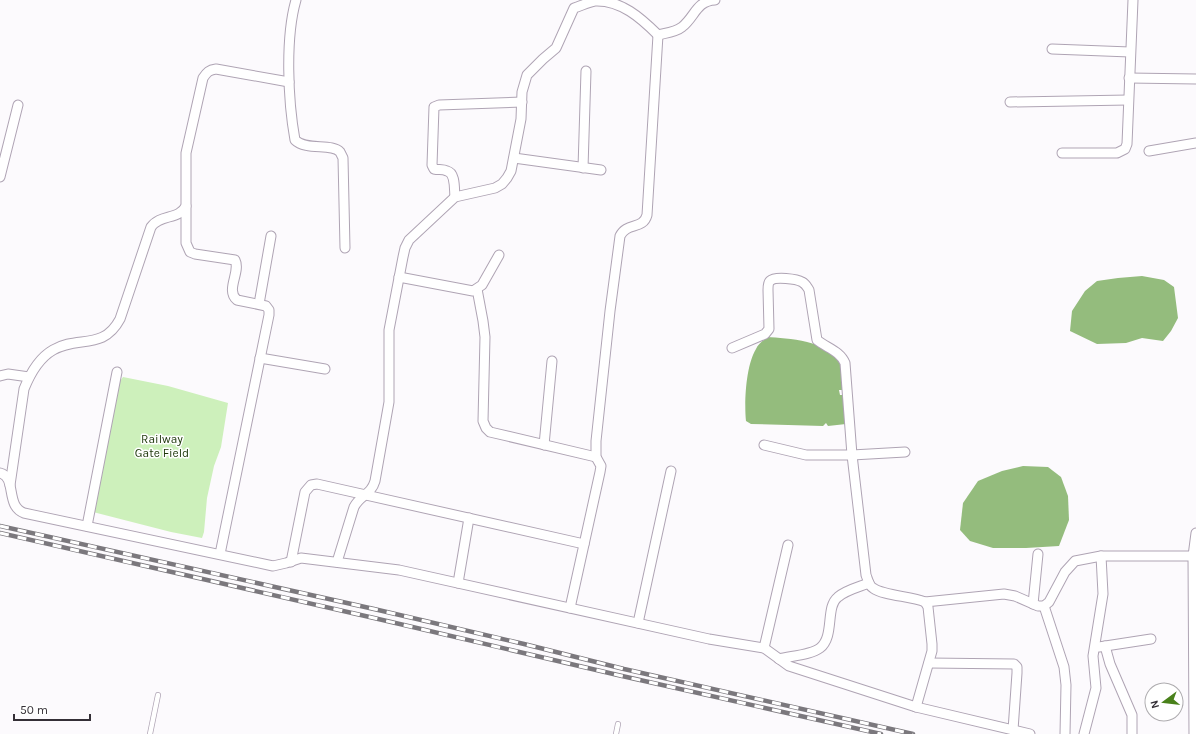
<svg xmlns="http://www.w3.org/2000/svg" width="1196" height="734" font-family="Karla,sans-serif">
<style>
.green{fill:#cdf0bb}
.water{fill:#94bc7d}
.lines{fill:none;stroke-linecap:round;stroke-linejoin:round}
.lane-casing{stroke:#afa4b4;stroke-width:6}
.street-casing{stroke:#afa4b4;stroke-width:11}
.lane{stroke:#fff;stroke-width:4.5}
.street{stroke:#fff;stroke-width:9}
.rail-casing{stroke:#7b787d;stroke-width:4.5}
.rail{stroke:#fff;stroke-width:3;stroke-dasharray:9;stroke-linecap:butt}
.labels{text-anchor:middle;stroke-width:3;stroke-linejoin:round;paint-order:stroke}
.park-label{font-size:12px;fill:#1b3507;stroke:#fff}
</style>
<rect width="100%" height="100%" fill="#fcfafd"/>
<!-- green -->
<path class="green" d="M123,377L168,386L228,403L221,447L214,466L207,498L204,532L202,538L171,532L93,512L118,384Z"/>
<!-- water -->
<g class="water">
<path d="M1142,276L1164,280L1174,287L1178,318L1171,331L1163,341L1142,338L1126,343L1097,344L1070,331L1072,311L1085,291L1097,281L1118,278Z"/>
<path d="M767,337C787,338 830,341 839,362C843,370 842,381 843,390H839L840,395H842L844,402L846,424L828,426L826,423L823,426L751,424L746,421C744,402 746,365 756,349C758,344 763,341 767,337Z"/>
<path d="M1023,466L1048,467L1061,477L1068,496L1069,520L1059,546L1026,548H993L970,541L960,530L963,503L978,481L1002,471Z"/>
</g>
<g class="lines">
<!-- lane casing -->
<g class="lane-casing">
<g id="lane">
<path d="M150,734L158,695"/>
<path d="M616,734L618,724"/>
</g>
</g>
<!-- street casing -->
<g class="street-casing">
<g id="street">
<path d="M296,0C285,38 288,101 295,140C306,151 332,143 340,152C341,154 342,156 343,158L345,248"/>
<path d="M1052,49L1130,52"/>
<path d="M1129,78L1196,79"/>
<path d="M1010,102L1128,100"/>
<path d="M1149,151L1196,143"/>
<path d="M1062,153H1117L1125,149L1127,144L1133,0"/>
<path d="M514,158L601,170"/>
<path d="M583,168L586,71"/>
<path d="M0,177L18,105"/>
<path d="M455,197C454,190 456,173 447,171C443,169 439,170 434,169L432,165L434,107L439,105L522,102"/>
<path d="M186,206V243L190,252L195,254L235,260C241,272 225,290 237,300L266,306L269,310V315L220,554"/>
<path d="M399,277L473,291L482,285L499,255"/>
<path d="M477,289L483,321L485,337L483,421L486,428L490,432L596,457"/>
<path d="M259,304L271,236"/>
<path d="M732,348L765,334L769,329L768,290C768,287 768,283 770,281C775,276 797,279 802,282C806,284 807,287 809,290L817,340C827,348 840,351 845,363L852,455L866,575C868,580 869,586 873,588C884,596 911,596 925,602L928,607L932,644V651L916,707"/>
<path d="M260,358L325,369"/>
<path d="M0,376L8,374L29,377"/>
<path d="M544,445L552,361"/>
<path d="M764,445L806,455H852L905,452"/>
<path d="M0,473C17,477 5,506 24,513L273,566L286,563L301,558L399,570L709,639L764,648L789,666L916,707L1030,734"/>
<path d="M10,485L24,389C30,374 39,358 53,350C78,335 103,351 120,319L151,227C160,214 179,220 186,206V153L203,78C207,72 209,70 216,69L289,82"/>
<path d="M87,526L117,372"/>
<path d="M291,562L305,492L311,485L317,484L584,544"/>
<path d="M337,562L354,507C360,495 371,495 375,481L389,402V330L403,257L405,248L409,240L455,197L495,188L502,184L507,178L511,171L521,119L522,92L527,75L543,59L556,48L574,8C581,6 588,2 595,1C621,0 641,18 658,35C666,33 676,32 682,27C695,17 696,1 715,0"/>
<path d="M458,583L469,518"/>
<path d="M925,602L1004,594L1015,596L1038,606H1044L1049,602L1065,572L1075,561L1101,556H1193"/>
<path d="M1033,604L1038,554"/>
<path d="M1044,606L1064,667L1066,685L1065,734"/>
<path d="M570,608L600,472L601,466L596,457V441L610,311L620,236C627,222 643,230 647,215L658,35"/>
<path d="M638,623L671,471"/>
<path d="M1105,646L1110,664L1132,715V734"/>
<path d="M1099,647L1151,639"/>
<path d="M764,648L788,545"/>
<path d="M779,659C790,656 811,655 820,648C835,636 825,607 838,597C846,590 859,587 869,583"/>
<path d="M929,663L1014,664L1017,667V673L1013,730"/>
<path d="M1084,734L1096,688L1093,656L1103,594L1101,556"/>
<path d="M1194,734L1193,556L1196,533"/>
</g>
</g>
<!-- lane -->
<use href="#lane" class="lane"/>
<!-- street -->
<use href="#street" class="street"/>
<!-- rail casing -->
<g class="rail-casing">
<g id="rail">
<path d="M0,526L374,609L524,644L624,669L913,734"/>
<path d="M0,533L374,618L622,676L881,734"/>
</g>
</g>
<!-- rail -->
<use href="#rail" class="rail"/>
</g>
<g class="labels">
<!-- park labels -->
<g class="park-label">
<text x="162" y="443">Railway<tspan x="162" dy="14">Gate Field</tspan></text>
</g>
</g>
<!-- north arrow -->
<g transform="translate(1164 702) rotate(255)"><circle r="19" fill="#ffffff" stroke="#aeacaf"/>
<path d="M0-3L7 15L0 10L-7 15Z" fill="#49811b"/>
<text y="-6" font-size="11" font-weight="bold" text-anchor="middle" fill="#342f36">N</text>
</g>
<!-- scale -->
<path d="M14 714v6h76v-6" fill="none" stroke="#342f36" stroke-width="2"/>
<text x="20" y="714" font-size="12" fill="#342f36" stroke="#ffffff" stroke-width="3" paint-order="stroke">50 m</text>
</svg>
